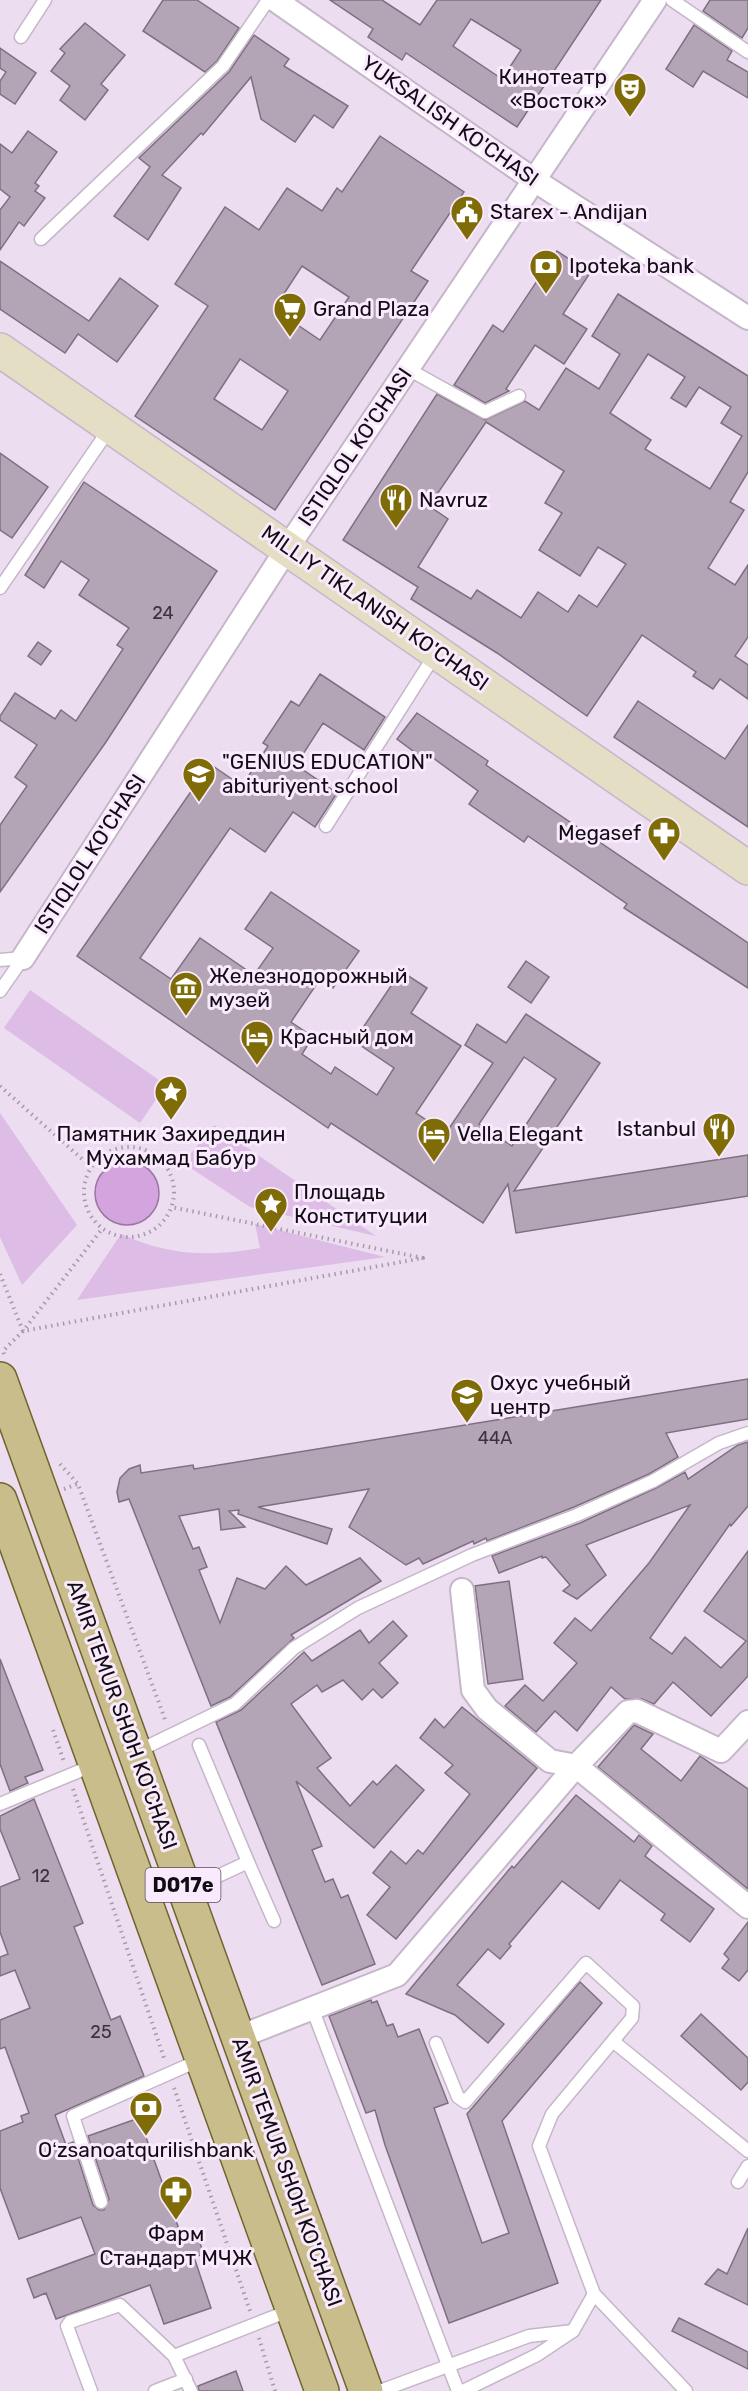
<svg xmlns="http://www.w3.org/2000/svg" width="748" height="2391" font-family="Rubik,sans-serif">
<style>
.green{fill:#ddbce5}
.water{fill:#d3a4de;stroke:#9977a1;stroke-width:1.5}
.building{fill:#b3a5b6;stroke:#7e7081;stroke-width:1.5;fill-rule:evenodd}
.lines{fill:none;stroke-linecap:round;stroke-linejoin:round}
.lane-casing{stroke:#c5b6c9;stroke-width:15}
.street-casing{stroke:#c5b6c9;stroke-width:26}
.secondary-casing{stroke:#c5b6c9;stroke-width:36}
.primary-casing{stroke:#72632f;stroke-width:36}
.path{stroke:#a79baa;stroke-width:4;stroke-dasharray:1.5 4.5;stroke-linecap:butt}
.lane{stroke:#fff;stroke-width:12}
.street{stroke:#fff;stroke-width:22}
.secondary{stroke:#e4dec5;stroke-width:33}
.primary{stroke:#c9be8b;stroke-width:33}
.labels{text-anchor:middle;stroke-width:6;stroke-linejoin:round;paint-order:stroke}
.number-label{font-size:18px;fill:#3a333c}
.shield{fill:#faeafd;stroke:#584f5a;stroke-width:1.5}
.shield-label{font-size:20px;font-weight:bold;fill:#120d14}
.poi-label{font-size:21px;fill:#120d14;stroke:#faeafd;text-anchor:start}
.street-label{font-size:21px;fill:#120d14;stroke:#faeafd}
</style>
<rect width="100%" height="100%" fill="#ecddf0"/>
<!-- green -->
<g class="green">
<path d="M30,990L166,1085L140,1123L4,1028Z"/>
<path d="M0,1113L77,1225L22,1285L0,1237Z"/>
<path d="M214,1125L376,1236L250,1207L183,1163Z"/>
<path d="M255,1224L385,1257L77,1300L121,1234C170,1256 207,1257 260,1248Z"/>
</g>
<!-- water -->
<circle class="water" cx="127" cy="1193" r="32"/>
<!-- building -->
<g class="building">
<path d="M163,0H197L239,28L217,61L205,72L143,31Z"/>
<path d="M330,0H382L420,25L437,0H601L517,127L406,53L402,60L368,37L373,29ZM471,19L521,50L502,79L453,46Z"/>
<path d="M710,0H748V28L742,38L703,11Z"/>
<path d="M85,23L125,55L101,84L108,90L85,120L60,100L70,86L51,71L65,53L60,49Z"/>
<path d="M694,25L732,51L727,60L748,72V98L703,71L693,87L666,69Z"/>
<path d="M254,35L289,59L284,66L348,106L333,128L314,115L295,142L261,119L251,77L203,135L201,133L162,175L181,188L148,240L114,216L150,167L139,158L229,72Z"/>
<path d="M0,48L36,73L15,104L0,94V81L6,72L0,68Z"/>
<path d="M28,131L57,152L35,183L39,186L35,191L45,198L24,226L19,222L0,250V210L10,197L0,189V144L12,153Z"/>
<path d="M380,136L464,192L411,271L428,281L275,510L135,416L208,306L175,284L225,207L259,230L287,188L322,211L337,188L342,192ZM302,266L349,297L320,340L274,309ZM240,359L288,391L262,430L214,399Z"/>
<path d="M557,251L590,273L563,314L587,329L564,364L535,345L506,389L509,391L485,403L454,385L493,325L503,332Z"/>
<path d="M0,261L89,321L120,278L158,306L117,362L78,334L65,353L0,309Z"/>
<path d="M618,294L748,376V472L730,502L744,510L708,568L735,585L748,565V637L735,656L748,665V699L720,679L713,689L693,676L696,672L642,635L587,716L497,653L411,599L418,587L343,540L437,394L485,420L525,401L539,410L566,368L599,389L620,354L592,336ZM648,354L685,377L671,398L686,407L699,387L731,407L721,423L742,436L710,489L645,449L651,440L610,413ZM486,422L564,471L545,503L562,513L539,550L580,576L598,547L626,564L597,607L579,595L568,612L538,592L521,618L477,590L471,599L418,567L448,519L429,506Z"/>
<path d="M0,453L48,487L12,538L0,530Z"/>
<path d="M84,482L217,571L106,742L0,892V825L27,786L15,777L37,745L0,720V716L15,693L55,719L61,710L76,721L123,649L117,645L129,628L79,595L89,580L61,561L44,588L25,575Z"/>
<path d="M38,642L51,651L41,665L28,656Z"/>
<path d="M320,674L385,717L364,750L323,723L296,765L337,793L315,827L293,812L265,852L230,828L140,958L171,979L200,938L254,975L273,948L245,929L271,892L359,951L333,988L320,979L291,1022L313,1037L302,1054L331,1074L335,1067L377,1095L394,1068L354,1041L401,971L427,988L411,1013L461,1046L416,1113L446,1133L493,1063L465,1045L477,1024L506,1043L526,1014L600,1063L514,1191L748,1155V1196L516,1233L508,1184L483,1223L331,1123L328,1128L77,956L210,764L242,786L268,746L263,743L291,701L299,706ZM524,1057L556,1079L512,1146L479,1124Z"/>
<path d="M638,701L725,759L748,725V827L614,737Z"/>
<path d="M417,713L488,761L486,765L748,943V988L624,908L627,904L528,836L524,842L469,804L478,791L425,752L421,757L397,739Z"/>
<path d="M526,961L549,977L531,1003L508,987Z"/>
<path d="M748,1379V1419L666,1433L678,1457L649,1474L574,1507L487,1541L486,1538L474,1544L473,1541L423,1564L419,1558L406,1565L349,1527L369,1489L258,1507L332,1529L327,1544L238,1514L239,1510L229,1511L245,1527L221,1530L219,1509L179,1516L193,1549L199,1547L207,1567L199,1570L220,1623L237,1578L265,1589L286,1566L306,1585L360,1558L381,1581L291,1635L294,1638L230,1697L211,1706L129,1499L119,1502L117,1492L120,1478L129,1469L140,1465L141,1473L193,1465L194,1469Z"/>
<path d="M748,1442V1506L731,1526L730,1524L650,1638L672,1654L685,1637L721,1668L746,1641L704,1611L748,1551V1676L711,1716L673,1682L654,1704L642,1699H625L611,1687L577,1731L555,1711L536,1732L505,1706L525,1685L543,1701L577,1663L554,1643L575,1618L591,1631L649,1563L690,1505L586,1545L606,1575L577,1599L563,1591L570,1585L546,1557L542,1558V1556L499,1573L492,1556L580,1523L656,1488L685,1472L688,1479L738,1445Z"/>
<path d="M509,1581L523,1679L488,1684L475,1586Z"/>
<path d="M393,1621L407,1636L379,1663L398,1683L382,1698L373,1689L362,1700L343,1680L322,1692L317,1685L291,1704L331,1758L317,1768L350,1806L373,1781L377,1785L396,1765L424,1790L374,1848L296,1781L322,1846L312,1850L325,1882L333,1879L341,1898L348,1895L375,1964L322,1985L216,1722L241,1710L304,1652L312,1661L360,1630L369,1643Z"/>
<path d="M0,1659L43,1770L25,1777L28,1783L10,1791L0,1764Z"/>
<path d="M462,1707L537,1768L396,1939L367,1915L390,1887L373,1873L391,1851L406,1864L418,1850L423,1854L470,1794L445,1773L453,1765L420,1738L435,1719L444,1728Z"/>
<path d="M634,1725L653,1734L641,1749L681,1781L700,1756L748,1789V1889L598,1767Z"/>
<path d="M576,1795L634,1842L639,1835L652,1846L645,1856L714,1909L690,1942L661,1920L665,1914L620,1880L599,1909L562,1881L509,1944L511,1946L500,1959L488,1949L457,1985L504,2024L488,2043L455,2015L406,1994L512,1866L514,1868Z"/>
<path d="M34,1799L83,1923L74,1927L111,2020L120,2016L144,2076L55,2115L66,2145L73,2142L93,2205L99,2210H104L109,2199L88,2136L139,2118L184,2243L198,2238L204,2254L194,2257L211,2308L164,2324L150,2285L56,2319L46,2293L34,2298L27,2279L95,2254L81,2217L19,2239L0,2188V2131L23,2122L21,2116L29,2113L5,2047L0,2049V2020L30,2008L15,1970L0,1976V1957L8,1954L0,1932V1887L20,1879L0,1829V1816Z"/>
<path d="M748,1922V1970L739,1981L722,1968L729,1959L724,1954Z"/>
<path d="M580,1982L602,2003L502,2121L558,2283L449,2323L385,2145L375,2110L366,2113L329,2016L371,2000L372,2003L377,2001L387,2026L393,2024L398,2037L419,2029L448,2103L434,2108L482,2243L509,2233L467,2114Z"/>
<path d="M701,2014L748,2058V2082L741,2090L681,2036Z"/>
<path d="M748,2228V2305L705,2284L718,2269L727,2274Z"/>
<path d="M679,2318L748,2352V2369L672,2331Z"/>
<path d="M236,2371L243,2391H199L198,2386Z"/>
</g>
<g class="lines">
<!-- lane casing -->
<g class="lane-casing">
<g id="lane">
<path d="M672,0L748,52"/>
<path d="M21,37L45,0"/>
<path d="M41,239L223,66L268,0"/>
<path d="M408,369L485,412L519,396"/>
<path d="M0,588L110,428"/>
<path d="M326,826L436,653"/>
<path d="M0,960L23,958"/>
<path d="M0,991L23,958"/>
<path d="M199,1745L248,1862"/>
<path d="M136,1752L235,1704L294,1648L358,1608L472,1555L577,1515L653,1481L719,1443L748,1433"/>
<path d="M0,1804L94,1765"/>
<path d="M186,1891L248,1862L274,1921"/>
<path d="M312,2008L458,2391"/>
<path d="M614,2042L748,2151"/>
<path d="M436,2043L458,2097L465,2102L586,1963L633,2006L632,2018L552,2114L539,2146L594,2294"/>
<path d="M738,2182L748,2166"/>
<path d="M101,2202L73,2116L202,2059"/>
<path d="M573,2331L594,2294L686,2391"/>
<path d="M174,2356L191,2391"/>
<path d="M91,2391L67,2326L70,2322L120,2305L174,2356L291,2310"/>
<path d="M155,2391L186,2379"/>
<path d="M380,2391L529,2336L573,2331L537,2355L463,2391"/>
</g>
</g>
<!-- street casing -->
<g class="street-casing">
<g id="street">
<path d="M275,0L534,180L748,318"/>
<path d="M23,958L288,547L655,0"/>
<path d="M462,1590L473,1690L487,1709L550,1761L576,1766L748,1907"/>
<path d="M239,2037L397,1975L576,1766L628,1712L637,1711L721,1751L748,1722"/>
</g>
</g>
<!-- secondary casing -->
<g class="secondary-casing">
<path id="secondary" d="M0,350L748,868"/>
</g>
<!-- primary casing -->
<g class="primary-casing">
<g id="primary">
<path d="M0,1379L366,2391"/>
<path d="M0,1500L322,2391"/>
</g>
</g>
<!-- path -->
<g class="path">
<path d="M0,1086L91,1167"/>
<circle cx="129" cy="1192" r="45"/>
<path d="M0,1274L23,1331L423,1258L171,1207"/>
<path d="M4,1354L3,1351L23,1331L102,1229"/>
<path d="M60,1464L78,1484L166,1722"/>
<path d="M64,1489L78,1484"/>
<path d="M53,1730L64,1762"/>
<path d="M73,1789L165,2061"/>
<path d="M174,2088L250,2311"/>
<path d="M259,2338L275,2391"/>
</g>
<!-- lane -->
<use href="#lane" class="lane"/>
<!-- street -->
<use href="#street" class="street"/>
<!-- secondary -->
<use href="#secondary" class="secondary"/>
<!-- primary -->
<use href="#primary" class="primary"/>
</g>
<!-- icons -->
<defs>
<g id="theatre-pin" transform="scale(1.725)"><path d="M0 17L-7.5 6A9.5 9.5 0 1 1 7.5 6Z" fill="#7f6c07" stroke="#faeafd"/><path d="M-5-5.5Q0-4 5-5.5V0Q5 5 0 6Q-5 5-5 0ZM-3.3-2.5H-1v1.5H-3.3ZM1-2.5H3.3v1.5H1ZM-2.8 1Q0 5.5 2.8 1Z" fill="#fff"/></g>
<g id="civic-pin" transform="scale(1.725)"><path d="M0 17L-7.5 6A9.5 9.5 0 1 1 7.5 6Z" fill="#7f6c07" stroke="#faeafd"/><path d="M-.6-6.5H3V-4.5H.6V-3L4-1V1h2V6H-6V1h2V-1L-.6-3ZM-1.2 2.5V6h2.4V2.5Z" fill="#fff"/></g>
<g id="bank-pin" transform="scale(1.725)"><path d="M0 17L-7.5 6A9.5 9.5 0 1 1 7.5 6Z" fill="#7f6c07" stroke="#faeafd"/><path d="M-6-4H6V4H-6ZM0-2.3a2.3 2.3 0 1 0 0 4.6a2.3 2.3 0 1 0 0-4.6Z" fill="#fff"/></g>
<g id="supermarket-pin" transform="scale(1.725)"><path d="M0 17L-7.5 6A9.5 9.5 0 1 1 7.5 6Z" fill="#7f6c07" stroke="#faeafd"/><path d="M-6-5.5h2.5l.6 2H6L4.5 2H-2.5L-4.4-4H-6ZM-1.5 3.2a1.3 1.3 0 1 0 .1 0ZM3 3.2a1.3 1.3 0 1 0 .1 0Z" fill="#fff"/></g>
<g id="restaurant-pin" transform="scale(1.725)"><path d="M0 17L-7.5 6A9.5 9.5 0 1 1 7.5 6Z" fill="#7f6c07" stroke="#faeafd"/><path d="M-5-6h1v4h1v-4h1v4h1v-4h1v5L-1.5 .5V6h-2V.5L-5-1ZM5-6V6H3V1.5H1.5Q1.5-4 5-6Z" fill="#fff"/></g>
<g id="school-pin" transform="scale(1.725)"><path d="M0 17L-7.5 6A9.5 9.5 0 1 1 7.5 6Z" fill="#7f6c07" stroke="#faeafd"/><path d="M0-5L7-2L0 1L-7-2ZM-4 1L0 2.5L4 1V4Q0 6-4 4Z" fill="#fff"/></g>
<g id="pharmacy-pin" transform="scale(1.725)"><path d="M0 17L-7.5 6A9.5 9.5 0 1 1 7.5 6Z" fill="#7f6c07" stroke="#faeafd"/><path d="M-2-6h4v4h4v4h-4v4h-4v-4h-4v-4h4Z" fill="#fff"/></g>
<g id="museum-pin" transform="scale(1.725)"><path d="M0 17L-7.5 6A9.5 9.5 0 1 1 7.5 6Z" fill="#7f6c07" stroke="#faeafd"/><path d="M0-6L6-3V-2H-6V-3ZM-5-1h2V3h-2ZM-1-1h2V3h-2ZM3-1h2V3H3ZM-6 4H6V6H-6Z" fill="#fff"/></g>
<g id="hotel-pin" transform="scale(1.725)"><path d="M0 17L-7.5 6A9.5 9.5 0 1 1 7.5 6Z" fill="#7f6c07" stroke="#faeafd"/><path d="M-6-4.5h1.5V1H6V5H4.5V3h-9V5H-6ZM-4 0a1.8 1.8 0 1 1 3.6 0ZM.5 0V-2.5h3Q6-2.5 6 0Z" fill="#fff"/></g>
<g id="sight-pin" transform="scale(1.725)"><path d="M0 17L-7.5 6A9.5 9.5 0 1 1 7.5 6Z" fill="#7f6c07" stroke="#faeafd"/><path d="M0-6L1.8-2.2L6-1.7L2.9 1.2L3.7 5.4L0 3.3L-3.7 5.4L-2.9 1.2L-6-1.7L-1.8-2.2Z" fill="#fff"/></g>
</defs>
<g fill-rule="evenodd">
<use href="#theatre-pin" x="630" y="89"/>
<use href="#civic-pin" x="467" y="212"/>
<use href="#bank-pin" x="546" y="266"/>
<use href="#supermarket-pin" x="290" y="309"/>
<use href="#restaurant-pin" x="396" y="500"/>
<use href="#school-pin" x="199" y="774"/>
<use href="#pharmacy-pin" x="664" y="833"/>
<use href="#museum-pin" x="186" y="988"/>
<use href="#hotel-pin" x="257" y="1037"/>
<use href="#sight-pin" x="171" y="1092"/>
<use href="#restaurant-pin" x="719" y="1129"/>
<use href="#hotel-pin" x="434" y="1134"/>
<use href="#sight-pin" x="271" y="1204"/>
<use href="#school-pin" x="467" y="1395"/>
<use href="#bank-pin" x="146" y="2108"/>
<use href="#pharmacy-pin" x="176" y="2192"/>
</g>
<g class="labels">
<!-- number labels -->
<g class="number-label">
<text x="163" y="619">24</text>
<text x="495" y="1444">44A</text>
<text x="41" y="1882">12</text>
<text x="101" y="2038">25</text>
</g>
<!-- shield labels -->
<rect class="shield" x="145.5" y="1868" width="75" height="34" rx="4.5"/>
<g class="shield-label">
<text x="183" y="1892">D017e</text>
</g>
<!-- poi labels -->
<g class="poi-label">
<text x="607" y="84" text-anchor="end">Кинотеатр<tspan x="607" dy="24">«Восток»</tspan></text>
<text x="490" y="219">Starex - Andijan</text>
<text x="569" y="273">Ipoteka bank</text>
<text x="313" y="316">Grand Plaza</text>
<text x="419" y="507">Navruz</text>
<text x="222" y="769">"GENIUS EDUCATION"<tspan x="222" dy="24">abituriyent school</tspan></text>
<text x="641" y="840" text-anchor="end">Megasef</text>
<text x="209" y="983">Железнодорожный<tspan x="209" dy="24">музей</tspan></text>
<text x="280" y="1044">Красный дом</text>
<text x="696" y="1136" text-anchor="end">Istanbul</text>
<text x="171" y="1141" text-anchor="middle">Памятник Захиреддин<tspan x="171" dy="24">Мухаммад Бабур</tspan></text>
<text x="457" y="1141">Vella Elegant</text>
<text x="294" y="1199">Площадь<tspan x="294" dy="24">Конституции</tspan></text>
<text x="490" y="1390">Охус учебный<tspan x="490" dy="24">центр</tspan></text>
<text x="146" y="2157" text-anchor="middle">Oʻzsanoatqurilishbank</text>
<text x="176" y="2241" text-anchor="middle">Фарм<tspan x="176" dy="24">Стандарт МЧЖ</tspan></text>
</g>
<!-- street labels -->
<g class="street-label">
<text transform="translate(450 121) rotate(35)" y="7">YUKSALISH KO'CHASI</text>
<text transform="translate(355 447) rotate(-56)" y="7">ISTIQLOL KO'CHASI</text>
<text transform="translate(375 608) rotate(35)" y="7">MILLIY TIKLANISH KO'CHASI</text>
<text transform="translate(90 854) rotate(-57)" y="7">ISTIQLOL KO'CHASI</text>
<text transform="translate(122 1715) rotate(70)" y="7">AMIR TEMUR SHOH KO'CHASI</text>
<text transform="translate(287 2172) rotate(70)" y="7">AMIR TEMUR SHOH KO'CHASI</text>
</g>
</g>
</svg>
